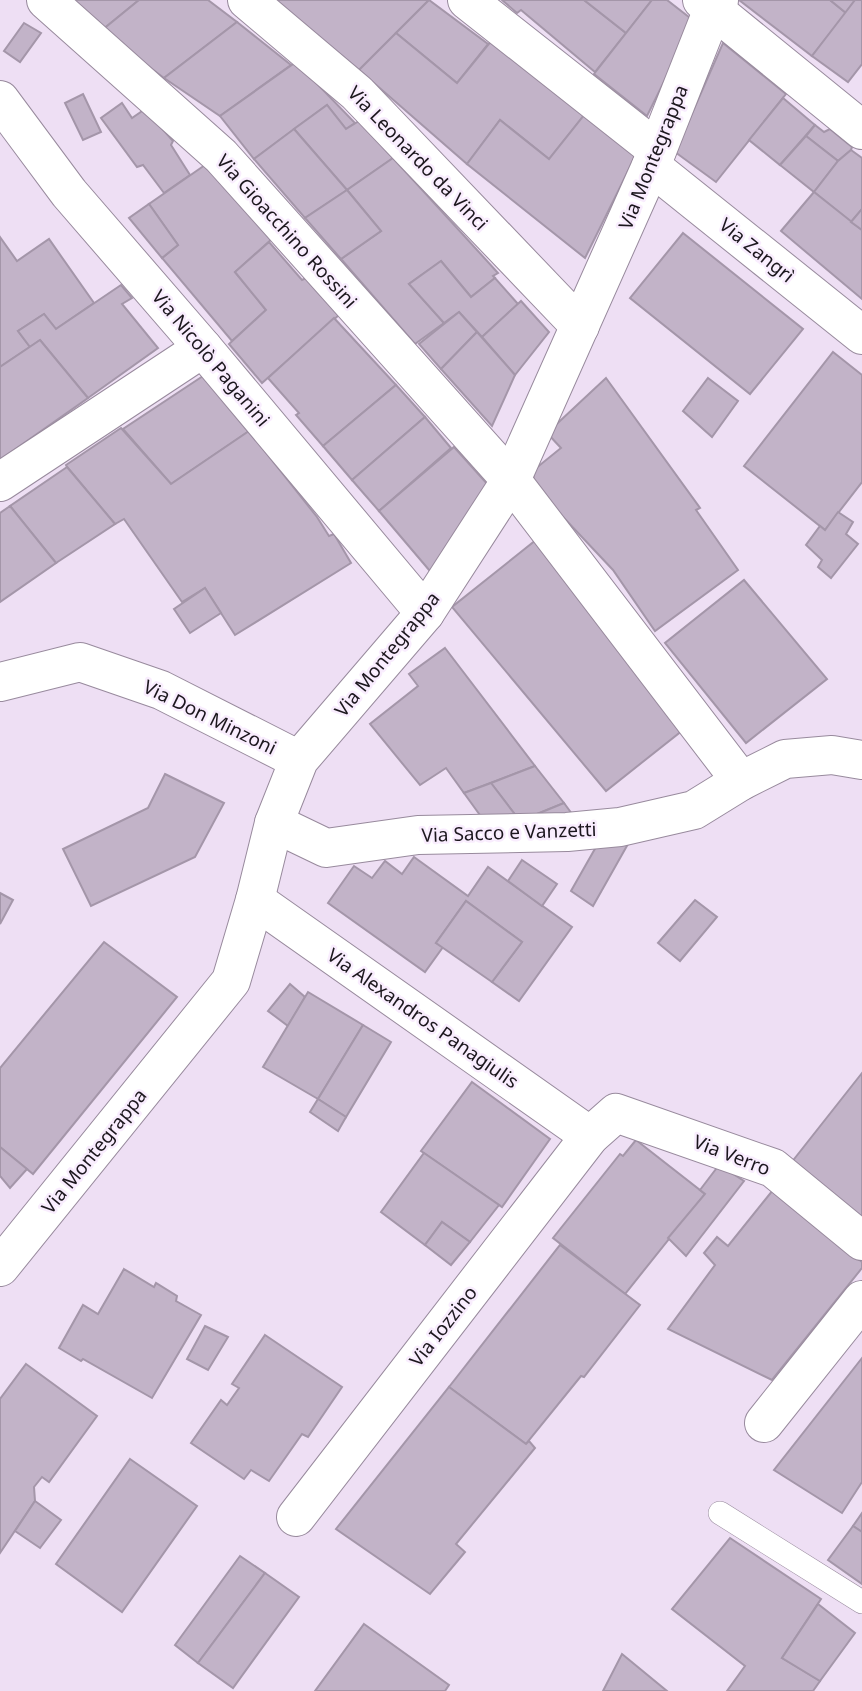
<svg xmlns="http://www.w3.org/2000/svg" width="862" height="1691" font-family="'Noto Sans',sans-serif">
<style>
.building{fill:#c2b3c8;stroke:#a496a9;stroke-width:2}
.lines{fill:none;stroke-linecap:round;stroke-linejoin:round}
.lane-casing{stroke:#988a9d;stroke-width:24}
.street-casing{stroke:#988a9d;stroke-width:40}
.lane{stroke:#fff;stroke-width:23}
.street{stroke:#fff;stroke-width:38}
.labels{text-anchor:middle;stroke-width:5;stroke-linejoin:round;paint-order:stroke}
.street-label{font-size:19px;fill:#1c171e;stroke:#f9edfe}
</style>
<rect width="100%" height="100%" fill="#eedff4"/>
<!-- building -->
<g class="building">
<path d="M70,0H139L101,31Z"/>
<path d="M139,0H208L237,22L164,78L101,31Z"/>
<path d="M275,0H429L359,70Z"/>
<path d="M429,0L488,44L457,83L396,33Z"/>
<path d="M502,0H584L626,33L595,72L521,10L517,13Z"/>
<path d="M584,0H652L626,33Z"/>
<path d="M652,0H667L694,21L647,116L594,74Z"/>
<path d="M739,0H830L846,13L812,56Z"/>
<path d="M830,0H855L846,13Z"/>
<path d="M855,0H862V64L848,82L812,56Z"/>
<path d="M237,22L291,65L220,116L164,78Z"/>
<path d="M24,23L41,33L20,62L4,51Z"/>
<path d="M396,33L457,83L492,40L585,114L549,159L500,120L467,164L359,70Z"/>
<path d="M723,43L786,94L716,182L675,152Z"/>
<path d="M296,62L355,123L346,129L327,105L254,159L220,116Z"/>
<path d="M83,94L101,132L83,140L65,103Z"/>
<path d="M783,98L815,125L780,165L749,140Z"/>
<path d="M122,103L132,118L145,109L173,141L171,145L190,175L164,193L143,165L137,167L101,118Z"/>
<path d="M327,105L346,129L359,121L393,158L347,190L294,129Z"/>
<path d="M585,114L636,155L585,258L467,164L500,120L549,159Z"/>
<path d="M815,125L824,132L830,129L852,147L851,150L838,161L806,136Z"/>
<path d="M294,129L347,190L305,218L254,159Z"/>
<path d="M806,136L838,161L814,192L780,165Z"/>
<path d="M851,150L862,158V209L851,222L814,192L838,161Z"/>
<path d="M393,158L498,273L493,276L495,278L471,297L441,261L409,284L444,323L415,344L341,259L381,231L347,190Z"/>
<path d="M205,165L273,238L235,272L266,310L232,341L162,258L178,245L149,204Z"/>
<path d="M347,190L381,231L341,259L305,218Z"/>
<path d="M814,192L862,230V299L781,231Z"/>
<path d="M149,204L178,245L162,258L129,218Z"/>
<path d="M862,209V230L851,222Z"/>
<path d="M683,233L803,329L750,394L630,298Z"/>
<path d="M0,237L17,261L49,239L94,303L56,329L44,314L18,331L30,347L0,367Z"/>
<path d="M269,242L302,280L306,278L339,315L262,383L229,344L266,310L235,272Z"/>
<path d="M441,261L471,297L495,278L518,304L482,337L459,312L444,323L409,284Z"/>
<path d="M121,285L132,298L122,304L158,348L88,398L40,340L30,347L18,331L44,314L56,329Z"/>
<path d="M521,301L549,332L515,375L482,337Z"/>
<path d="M459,312L477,332L441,369L419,344Z"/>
<path d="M334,318L396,385L323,446L296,415L299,413L268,378Z"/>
<path d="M477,332L515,375L492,426L441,369Z"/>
<path d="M40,340L88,398L0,460V367Z"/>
<path d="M833,352L862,375V482L825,530L744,466Z"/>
<path d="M203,376L249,431L171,484L123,429Z"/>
<path d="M606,378L700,508L696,510L738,570L655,631L613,570L532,484L535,469L561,448L547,433Z"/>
<path d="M708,378L738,401L712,437L683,411Z"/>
<path d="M396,385L425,417L352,480L323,446Z"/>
<path d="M425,417L451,448L379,511L352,480Z"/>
<path d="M121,428L171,484L249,431L317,517L329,536L334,534L351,563L235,635L205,588L182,602L124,519L115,524L67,467L66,465Z"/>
<path d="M454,447L490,487L435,577L379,511Z"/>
<path d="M67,467L115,524L56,563L10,506Z"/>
<path d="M10,506L56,563L0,602V513Z"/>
<path d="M838,512L853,522L846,534L858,544L831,578L818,567L822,560L806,545L820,526L825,530Z"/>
<path d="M536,540L688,726L606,791L452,607Z"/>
<path d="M744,580L827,679L746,743L665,643Z"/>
<path d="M205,588L221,613L190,633L174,609Z"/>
<path d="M445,648L535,766L464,793L446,768L420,785L370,724L418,686L409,674Z"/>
<path d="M535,766L564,803L520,821L491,783Z"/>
<path d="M165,774L224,803L195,857L91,906L63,849L148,808Z"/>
<path d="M491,783L520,821L485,822L464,793Z"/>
<path d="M564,803L575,818L520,821Z"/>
<path d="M628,844L593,906L571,891L596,847Z"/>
<path d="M414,857L468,896L488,867L572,927L519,1001L492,982L522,942L466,901L436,943L443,947L425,972L328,903L354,866L372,878L385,861L402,874Z"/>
<path d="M522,860L557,884L542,906L508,881Z"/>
<path d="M0,893L13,900L0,924Z"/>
<path d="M695,900L717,917L680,961L658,943Z"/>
<path d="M466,901L522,942L492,982L436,943Z"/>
<path d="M104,942L177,997L33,1174L0,1147V1068Z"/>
<path d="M290,984L305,997L288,1026L268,1011Z"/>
<path d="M308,992L363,1025L318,1099L263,1067Z"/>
<path d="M363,1025L391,1042L346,1117L318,1099Z"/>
<path d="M862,1073V1221L791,1163Z"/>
<path d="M472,1082L550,1139L502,1207L421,1151Z"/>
<path d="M318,1099L346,1117L338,1131L310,1112Z"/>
<path d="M636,1140L705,1194L625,1294L553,1238L620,1154L623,1156Z"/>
<path d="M0,1147L27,1169L10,1188L0,1176Z"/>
<path d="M424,1153L499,1205L470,1242L442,1222L425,1245L381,1212Z"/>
<path d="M719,1165L744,1181L686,1256L668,1238L705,1194L700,1190Z"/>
<path d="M773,1190L862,1262V1268L772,1380L668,1329L715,1265L704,1253L717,1237L728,1246Z"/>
<path d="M442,1222L470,1242L451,1265L425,1245Z"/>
<path d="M560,1245L640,1305L584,1377L581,1376L526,1444L449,1387Z"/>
<path d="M124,1269L154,1287L156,1283L177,1296L176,1301L201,1315L152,1398L83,1359L81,1361L59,1348L83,1305L98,1314Z"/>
<path d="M205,1326L228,1337L208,1370L187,1359Z"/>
<path d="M265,1335L342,1387L308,1437L302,1434L269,1481L251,1470L244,1479L191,1443L221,1400L227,1405L239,1388L232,1384Z"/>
<path d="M862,1358V1482L842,1513L774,1470Z"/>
<path d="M26,1364L97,1416L49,1482L42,1477L34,1487L35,1501L0,1553V1399Z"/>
<path d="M449,1387L526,1444L529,1441L535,1448L456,1544L465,1552L430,1594L336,1529Z"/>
<path d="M130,1459L197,1506L122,1612L56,1564Z"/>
<path d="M35,1501L61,1520L40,1548L15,1531Z"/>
<path d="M862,1513V1532L853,1526Z"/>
<path d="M853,1526L862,1532V1584L828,1560Z"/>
<path d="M730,1538L821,1599L782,1658L820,1681L813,1691H727L745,1666L672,1609Z"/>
<path d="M240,1556L265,1573L198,1663L175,1645Z"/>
<path d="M265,1573L299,1597L233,1688L198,1663Z"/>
<path d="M818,1604L855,1633L820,1681L782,1658Z"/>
<path d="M364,1624L449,1685L445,1691H315Z"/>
<path d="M622,1654L667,1691H603Z"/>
</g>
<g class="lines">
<!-- lane casing -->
<g class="lane-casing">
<path id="lane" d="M720,1513L862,1602"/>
</g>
<!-- street casing -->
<g class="street-casing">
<g id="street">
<path d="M46,0L221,156L511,480L741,781"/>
<path d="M247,0L357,93L580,326"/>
<path d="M467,0L657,150"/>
<path d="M702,0L862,130"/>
<path d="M0,100L69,193L203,348L425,613"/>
<path d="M651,166L862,335"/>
<path d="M0,482L203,348"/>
<path d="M0,682L80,662L161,690L299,760"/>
<path d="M274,823L326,848L418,835L567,832L620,827L694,810L741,781L785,759L832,755L862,760"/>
<path d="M255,900L590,1136"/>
<path d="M0,1267L231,981L255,900L274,823L299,760L425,613L511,480L651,166L713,9L719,0"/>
<path d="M764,1423L862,1300"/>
<path d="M296,1517L590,1136L616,1113L773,1168L862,1241"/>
</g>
</g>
<!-- lane -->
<use href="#lane" class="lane"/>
<!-- street -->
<use href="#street" class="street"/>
</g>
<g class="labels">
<!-- street labels -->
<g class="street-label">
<text transform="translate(653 157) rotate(-68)" y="7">Via Montegrappa</text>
<text transform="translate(418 158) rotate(46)" y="7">Via Leonardo da Vinci</text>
<text transform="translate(287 231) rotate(48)" y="7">Via Gioacchino Rossini</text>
<text transform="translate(757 250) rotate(39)" y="7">Via Zangrì</text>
<text transform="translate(211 358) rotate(50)" y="7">Via Nicolò Paganini</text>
<text transform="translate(387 654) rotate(-51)" y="7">Via Montegrappa</text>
<text transform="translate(210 717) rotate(26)" y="7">Via Don Minzoni</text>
<text transform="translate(509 832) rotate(-2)" y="7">Via Sacco e Vanzetti</text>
<text transform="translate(423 1018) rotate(35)" y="7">Via Alexandros Panagiulis</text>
<text transform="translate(94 1151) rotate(-51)" y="7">Via Montegrappa</text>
<text transform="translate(732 1155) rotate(21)" y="7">Via Verro</text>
<text transform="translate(443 1326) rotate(-52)" y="7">Via Iozzino</text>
</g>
</g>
</svg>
